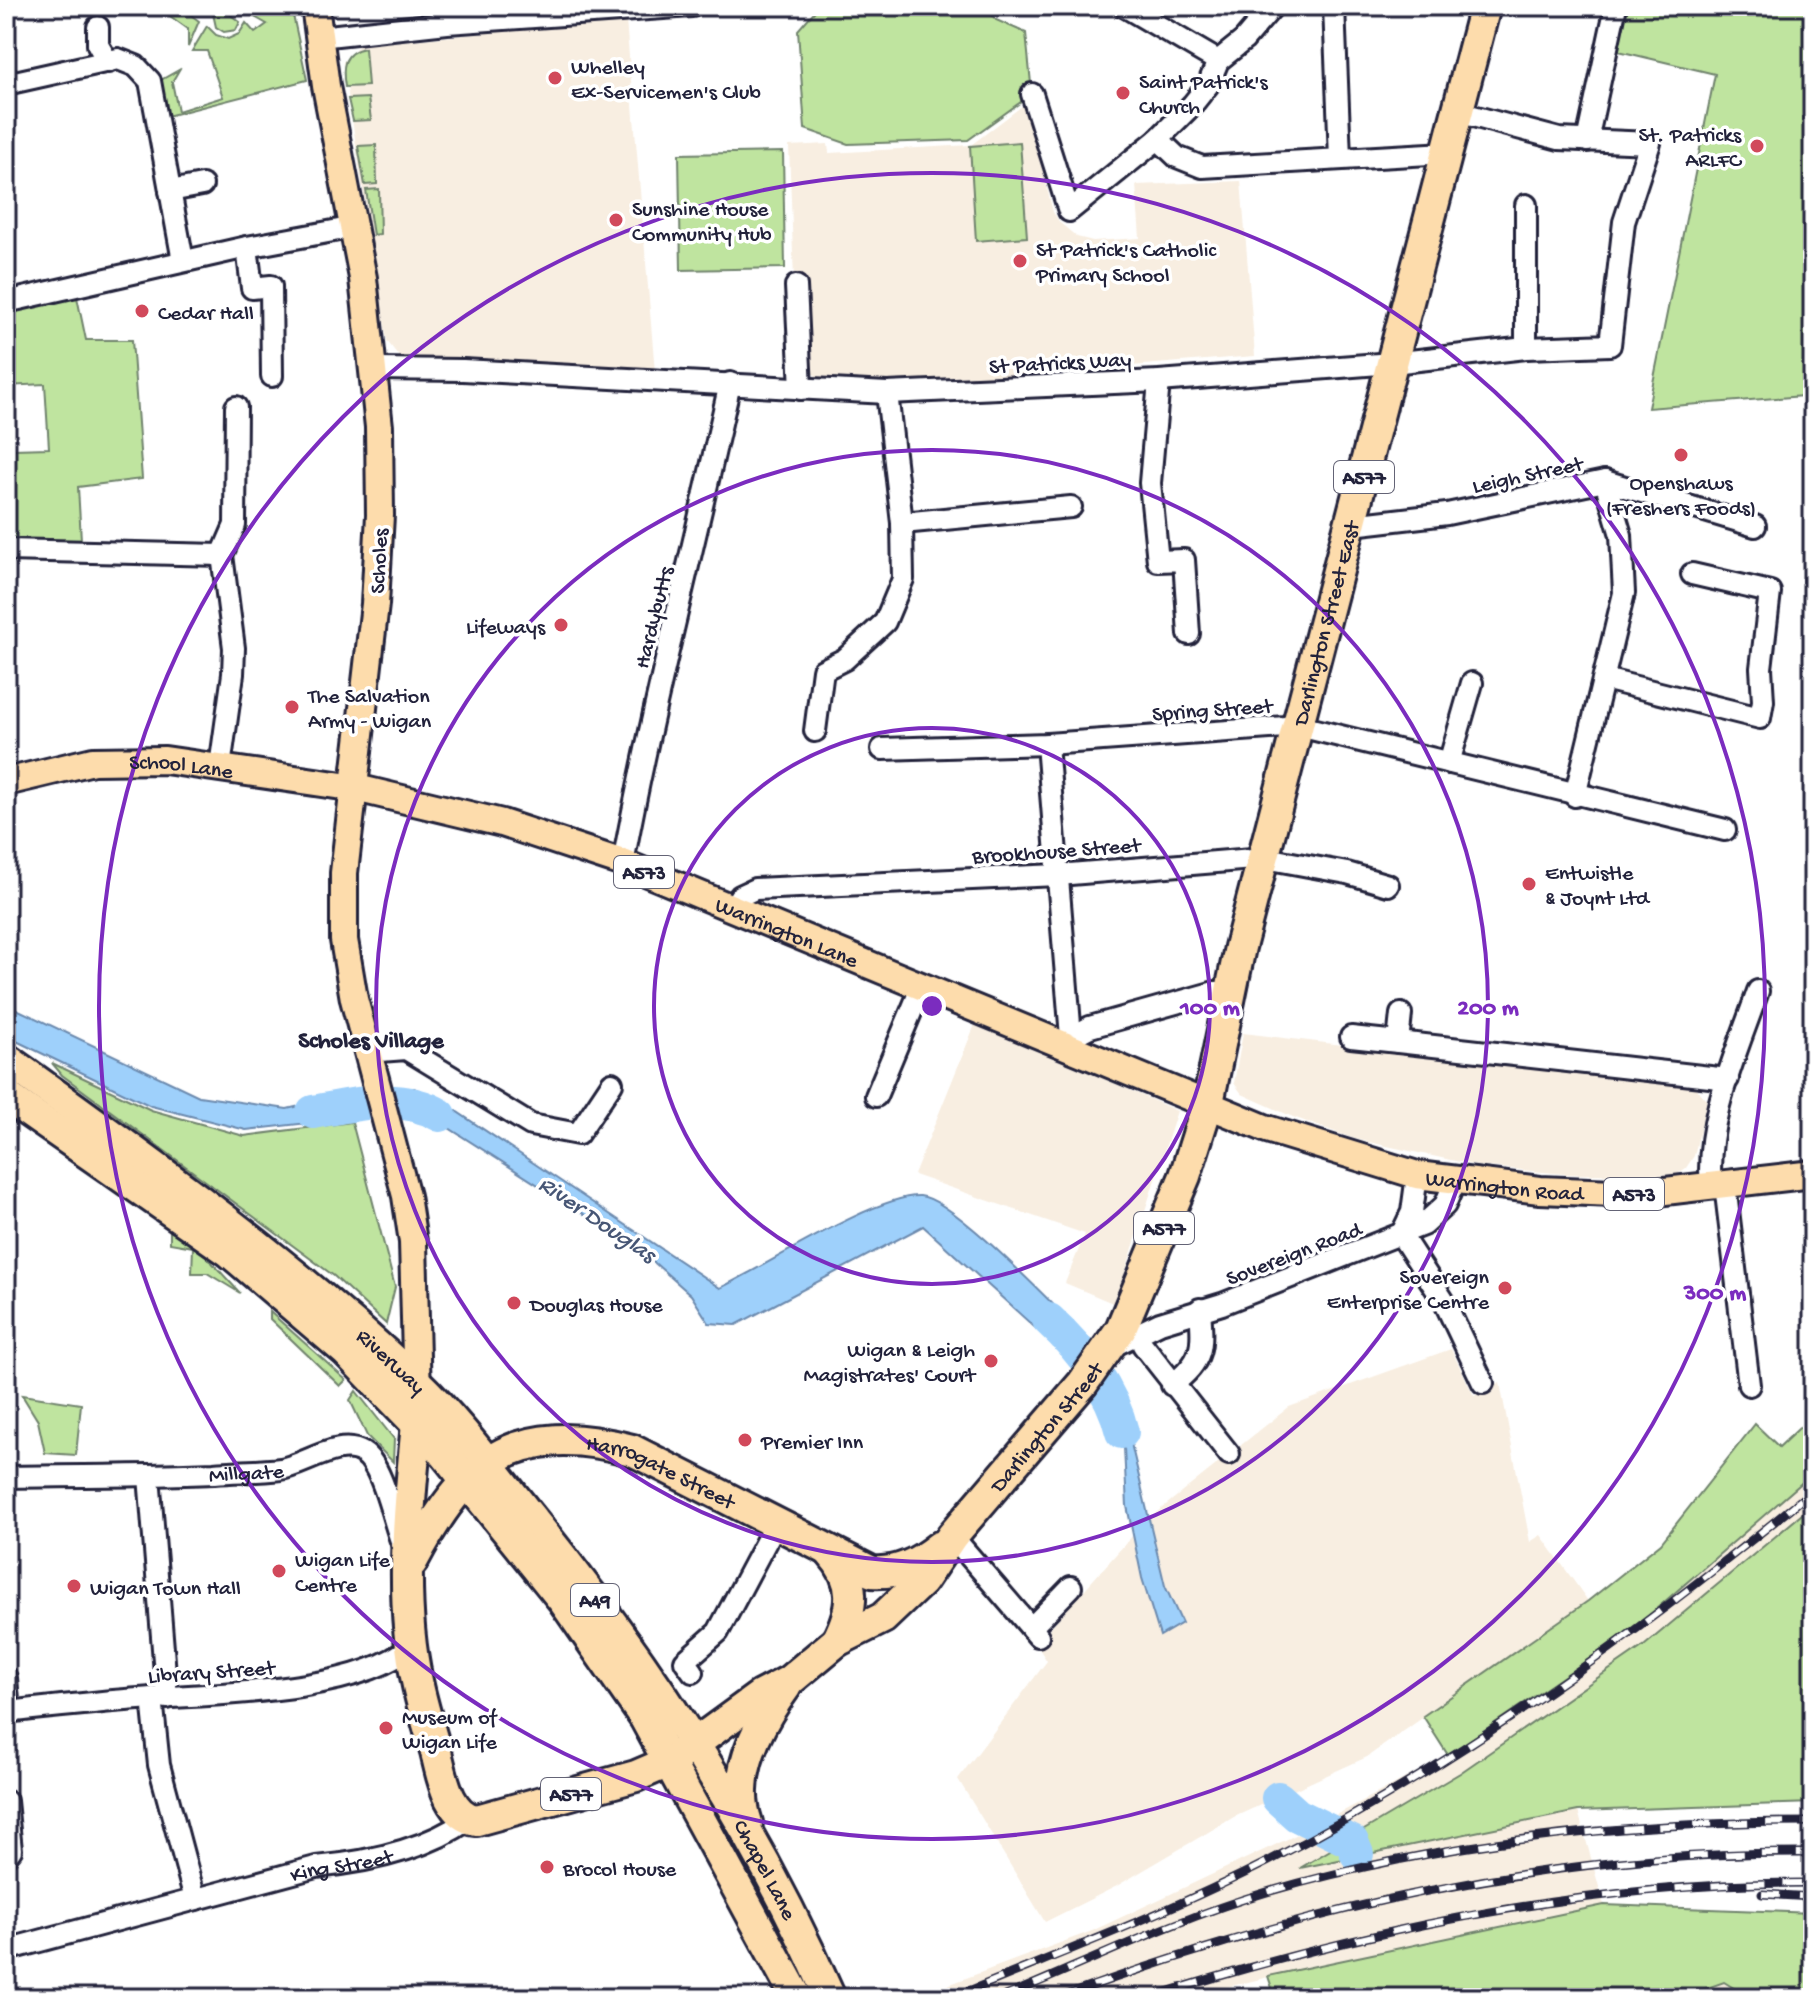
<svg xmlns="http://www.w3.org/2000/svg" width="1819" height="2004" font-family="'Gochi Hand',sans-serif">
<style>
.built{fill:#f8eee1}
.green{fill:#bfe49f;stroke:#70836d;stroke-width:2}
.water{fill:#9ed0fb;stroke:#6c8aae;stroke-width:2}
.lines{fill:none;stroke-linecap:round;stroke-linejoin:round}
.river{stroke:#9ed0fb;stroke-width:34}
.minor-casing{stroke:#22223b;stroke-width:26}
.major-casing{stroke:#22223b;stroke-width:32}
.highway-casing{stroke:#22223b;stroke-width:36}
.minor{stroke:#fff;stroke-width:20}
.major{stroke:#fddcac;stroke-width:26}
.highway{stroke:#fddcac;stroke-width:30}
.rail-casing{stroke:#22223b;stroke-width:9}
.rail{stroke:#fff;stroke-width:6;stroke-dasharray:18;stroke-linecap:butt}
.ring{fill:none;stroke:#7b2cbf;stroke-width:4}
.poi-dot{fill:#d1495b;stroke:#fff;stroke-width:3}
.labels{text-anchor:middle;stroke-width:7;stroke-linejoin:round;paint-order:stroke}
.shield{fill:#fff;stroke:#646476;stroke-width:2}
.shield-label{font-size:20px;font-weight:bold;fill:#22223b}
.poi-label{font-size:22px;fill:#22223b;stroke:#fff;text-anchor:start}
.street-label{font-size:22px;fill:#22223b;stroke:#fff}
.neighbourhood-label{font-size:24px;font-weight:bold;fill:#22223b;stroke:#fff}
.water-label{font-size:24px;font-style:italic;fill:#475675;stroke:#fff}
.centre{fill:#7b2cbf;stroke:#fff;stroke-width:4}
.ring-label{font-size:24px;text-anchor:middle;font-weight:bold;fill:#7b2cbf;stroke:#fff;stroke-width:7;stroke-linejoin:round;paint-order:stroke}
</style>
<rect width="100%" height="100%" fill="#fff"/>
<filter id="ink" filterUnits="userSpaceOnUse"><feTurbulence type="fractalNoise" baseFrequency=".0125" numOctaves="2"/><feDisplacementMap in="SourceGraphic" scale="16" xChannelSelector="R" yChannelSelector="G"/><feConvolveMatrix kernelMatrix="1 2 1 2 8 2 1 2 1" color-interpolation-filters="sRGB"/></filter>
<g filter="url(#ink)">
<!-- built -->
<g class="built">
<path d="M626,20L655,372L401,359L387,341L343,62L359,45Z"/>
<path d="M1026,103L1053,212L1060,223L1077,237L1093,241L1140,238L1136,185L1241,181L1255,356L959,380L826,382L807,370L794,281L789,146L828,144L829,153L971,145Z"/>
<path d="M976,1022L1177,1111L1115,1304L1065,1283L1085,1234L914,1175Z"/>
<path d="M1243,1033L1695,1087L1707,1100L1694,1156L1686,1168L1676,1175L1565,1174L1478,1166L1355,1139L1293,1117L1242,1094L1234,1083Z"/>
<path d="M1451,1349L1474,1396L1500,1383L1530,1542L1541,1535L1588,1601L1367,1757L1234,1817L1115,1887L1045,1922L958,1779L1047,1661L1036,1644L1134,1534L1142,1578L1160,1636L1181,1623L1165,1586L1147,1520L1289,1407Z"/>
<path d="M1813,1473V1505L1645,1645L1460,1773L1303,1867L1578,1811L1604,1905L1331,1962L1182,1998H913L1092,1931L1315,1826L1440,1760L1633,1629Z"/>
<path d="M1724,1982L1750,1998H1679Z"/>
</g>
<!-- green -->
<g class="green">
<path d="M156,6H179L199,21L188,47V29Z"/>
<path d="M258,6H291L307,80L167,116L161,80L179,70L172,82L178,111L223,97L207,51H192L207,26L216,35L228,39L239,34L246,23L255,33L267,24L251,15Z"/>
<path d="M819,6H985L996,20L1026,33L1032,94L968,140L848,144L805,129L798,30Z"/>
<path d="M1616,6H1813V386L1803,396L1648,408L1715,74L1606,48Z"/>
<path d="M220,7L240,22L236,30L224,32L216,27L212,9Z"/>
<path d="M365,48L368,86L345,87C342,68 342,52 365,48Z"/>
<path d="M368,98L371,120L353,121L348,99Z"/>
<path d="M1020,142L1027,237L976,241L970,146Z"/>
<path d="M376,145L377,184L365,185L358,146Z"/>
<path d="M783,152L785,268L681,270L679,154Z"/>
<path d="M379,189L380,234L373,235L366,190Z"/>
<path d="M77,297L86,340H132L142,479L78,487L81,540H15L6,534V461L13,449L49,448L45,384L6,386V312Z"/>
<path d="M52,1063L151,1110L244,1136L352,1122L395,1287L386,1324L334,1276L62,1075Z"/>
<path d="M170,1227L206,1256L240,1293L207,1273H192L193,1247L170,1243Z"/>
<path d="M270,1312L346,1380L340,1386L270,1319Z"/>
<path d="M356,1391L394,1439L393,1462L367,1436L350,1400Z"/>
<path d="M22,1395L81,1404L76,1455L45,1453L38,1421Z"/>
<path d="M1813,1415V1473L1633,1629L1448,1755L1423,1716L1588,1601L1661,1543L1755,1424L1779,1447Z"/>
<path d="M1813,1505V1803L1578,1811L1300,1868L1460,1773L1645,1645Z"/>
<path d="M1604,1905L1813,1913V1998H1750L1724,1982L1679,1998H1310L1307,1993L1274,1994L1268,1976Z"/>
</g>
<!-- water -->
<g class="water">
<path d="M6,1004L199,1096L287,1109L355,1093L362,1117L246,1130L151,1106L6,1036Z"/>
<path d="M414,1088L438,1099L720,1288C766,1266 875,1195 920,1196C954,1198 1061,1314 1091,1342L1075,1364L923,1226L736,1325L709,1323L691,1295L640,1250L430,1116L403,1114L396,1090Z"/>
<path d="M1107,1384L1124,1414L1165,1586L1182,1623L1160,1636L1142,1578L1127,1506L1124,1448L1095,1399Z"/>
</g>
<g class="lines">
<!-- river -->
<g class="river">
<path d="M313,1112C355,1104 402,1092 440,1115"/>
<path d="M1049,1320C1081,1349 1112,1390 1122,1432"/>
<path d="M1278,1798L1297,1815L1352,1842L1357,1854"/>
</g>
<!-- minor casing -->
<g class="minor-casing">
<g id="minor">
<path d="M1124,6L1218,61"/>
<path d="M1334,6L1340,158"/>
<path d="M98,27V45L108,62"/>
<path d="M319,37L447,23L692,6"/>
<path d="M6,84L118,59L136,66L150,81L183,261"/>
<path d="M1032,94L1069,211L1158,139L1192,105L1208,85L1218,61L1244,40L1273,6"/>
<path d="M1158,139L1177,157L1202,167L1447,153"/>
<path d="M1587,141L1616,6"/>
<path d="M170,191L202,185"/>
<path d="M1526,205V348"/>
<path d="M247,247L252,288L271,286L272,376"/>
<path d="M796,286L801,389"/>
<path d="M6,302L247,247L355,227"/>
<path d="M375,369L463,370L887,393L1159,381L1392,363L1526,348L1610,345L1624,222L1650,143L1559,139L1458,112"/>
<path d="M1159,381L1150,483L1158,561L1184,560L1189,634"/>
<path d="M902,523L1071,507"/>
<path d="M1352,525L1447,514L1605,481L1755,526"/>
<path d="M6,550L222,555"/>
<path d="M1604,679L1760,718L1763,701L1761,668L1770,592L1692,574"/>
<path d="M815,731L823,670L845,659L885,622L903,579L902,523L887,393"/>
<path d="M1047,744L1071,1037"/>
<path d="M882,749L1047,744L1299,726L1725,830"/>
<path d="M1449,763L1472,683"/>
<path d="M220,767L233,674L234,648L222,555L235,525L236,407"/>
<path d="M1575,796L1624,593L1621,535L1605,481"/>
<path d="M623,863C653,702 695,543 730,383"/>
<path d="M733,908L740,896L755,889L1058,875L1265,858L1347,873L1388,885"/>
<path d="M1351,1037L1398,1042L1401,1014"/>
<path d="M1398,1042L1728,1079"/>
<path d="M1065,1045L1071,1037L1090,1027L1215,992H1230"/>
<path d="M367,1052L406,1049L531,1125L578,1134L612,1083"/>
<path d="M876,1096L922,986"/>
<path d="M1725,1185L1749,1385"/>
<path d="M1711,1187C1704,1122 1737,1052 1758,991"/>
<path d="M1401,1235L1445,1303L1483,1383"/>
<path d="M1401,1235L1412,1212L1417,1175"/>
<path d="M1143,1345L1229,1454"/>
<path d="M1113,1346L1160,1323L1222,1304L1423,1225L1445,1205L1455,1181"/>
<path d="M1172,1385C1204,1360 1203,1348 1200,1309"/>
<path d="M149,1476L167,1698"/>
<path id="s1" d="M6,1477C75,1476 145,1476 214,1473C236,1471 259,1472 281,1469C305,1465 340,1438 363,1453C383,1465 393,1522 403,1546"/>
<path d="M952,1536L1038,1636"/>
<path d="M1031,1628L1071,1587"/>
<path d="M693,1672L685,1661L718,1632L777,1521"/>
<path d="M6,1678L9,1712"/>
<path d="M152,1698L159,1765L195,1899"/>
<path d="M6,1712C55,1707 103,1701 152,1698C219,1694 361,1692 411,1646"/>
<path d="M6,1801L11,1850L6,1856"/>
<path id="s2" d="M6,1950L316,1867C368,1862 426,1850 469,1819"/>
</g>
</g>
<!-- major casing -->
<g class="major-casing">
<g id="major">
<path d="M315,6L326,86L363,278L379,427L380,515L375,604L344,873V940L354,999L406,1196L413,1242L417,1396"/>
<path id="s3" d="M6,782L93,761L165,760L356,788L502,823L623,863L1267,1129L1417,1175L1540,1190L1639,1194L1813,1174"/>
</g>
</g>
<!-- highway casing -->
<g class="highway-casing">
<g id="highway">
<path id="s4" d="M6,1059C148,1161 289,1261 416,1382C458,1422 491,1468 527,1513C647,1661 754,1823 830,1998"/>
<path d="M6,1096L230,1252L346,1351L441,1449L563,1600L645,1718L797,1998"/>
<path id="s5" d="M417,1424C409,1504 399,1601 417,1681C422,1705 429,1728 436,1752C442,1776 448,1817 477,1820L636,1776L671,1761L760,1696L789,1681L837,1641L883,1618L922,1581L952,1536L1083,1383L1121,1329L1185,1176L1208,1103L1240,947L1485,6"/>
<path d="M831,1553C857,1582 854,1608 837,1641"/>
<path id="s6" d="M412,1562C465,1461 514,1419 632,1450L872,1572C898,1574 919,1563 939,1547"/>
<path d="M747,1823C730,1775 758,1724 786,1686"/>
</g>
</g>
<!-- minor -->
<use href="#minor" class="minor"/>
<!-- major -->
<use href="#major" class="major"/>
<!-- highway -->
<use href="#highway" class="highway"/>
<!-- rail casing -->
<g class="rail-casing">
<g id="rail">
<path d="M1762,1894L1813,1897"/>
<path d="M952,1998C1058,1954 1167,1913 1269,1861C1465,1759 1643,1631 1813,1490"/>
<path d="M1001,1998C1088,1962 1176,1919 1267,1892C1447,1840 1626,1822 1813,1822"/>
<path d="M1059,1998C1305,1907 1550,1851 1813,1853"/>
<path d="M1148,1998C1362,1930 1587,1882 1813,1883"/>
</g>
</g>
<!-- rail -->
<use href="#rail" class="rail"/>
</g>
</g>
<!-- distance rings -->
<g class="ring">
<circle cx="932" cy="1006" r="278"/>
<circle cx="932" cy="1006" r="556"/>
<circle cx="932" cy="1006" r="833"/>
</g>
<!-- markers -->
<g class="poi-dot">
<circle cx="555" cy="78" r="8"/>
<circle cx="1123" cy="93" r="8"/>
<circle cx="1757" cy="146" r="8"/>
<circle cx="616" cy="220" r="8"/>
<circle cx="1020" cy="261" r="8"/>
<circle cx="142" cy="311" r="8"/>
<circle cx="1681" cy="455" r="8"/>
<circle cx="561" cy="625" r="8"/>
<circle cx="292" cy="707" r="8"/>
<circle cx="1529" cy="884" r="8"/>
<circle cx="1505" cy="1288" r="8"/>
<circle cx="514" cy="1303" r="8"/>
<circle cx="991" cy="1361" r="8"/>
<circle cx="745" cy="1440" r="8"/>
<circle cx="279" cy="1571" r="8"/>
<circle cx="74" cy="1586" r="8"/>
<circle cx="386" cy="1728" r="8"/>
<circle cx="547" cy="1867" r="8"/>
</g>
<g class="labels">
<!-- shield labels -->
<g class="shield">
<rect x="1334" y="461" width="60" height="32" rx="6"/>
<rect x="614" y="856" width="60" height="32" rx="6"/>
<rect x="1604" y="1178" width="60" height="32" rx="6"/>
<rect x="1134" y="1212" width="60" height="32" rx="6"/>
<rect x="571" y="1584" width="48" height="32" rx="6"/>
<rect x="541" y="1778" width="60" height="32" rx="6"/>
</g>
<g class="shield-label">
<text x="1364" y="484">A577</text>
<text x="644" y="879">A573</text>
<text x="1634" y="1201">A573</text>
<text x="1164" y="1235">A577</text>
<text x="595" y="1607">A49</text>
<text x="571" y="1801">A577</text>
</g>
<!-- poi labels -->
<g class="poi-label">
<text x="571" y="73">Whelley<tspan x="571" dy="25">Ex-Servicemen's Club</tspan></text>
<text x="1139" y="88">Saint Patrick's<tspan x="1139" dy="25">Church</tspan></text>
<text x="1741" y="141" text-anchor="end">St. Patricks<tspan x="1741" dy="25">ARLFC</tspan></text>
<text x="632" y="215">Sunshine House<tspan x="632" dy="25">Community Hub</tspan></text>
<text x="1036" y="256">St Patrick's Catholic<tspan x="1036" dy="25">Primary School</tspan></text>
<text x="158" y="319">Cedar Hall</text>
<text x="1681" y="489" text-anchor="middle">Openshaws<tspan x="1681" dy="25">(Freshers Foods)</tspan></text>
<text x="545" y="633" text-anchor="end">Lifeways</text>
<text x="308" y="702">The Salvation<tspan x="308" dy="25">Army - Wigan</tspan></text>
<text x="1545" y="879">Entwistle<tspan x="1545" dy="25">&amp; Joynt Ltd</tspan></text>
<text x="1489" y="1283" text-anchor="end">Sovereign<tspan x="1489" dy="25">Enterprise Centre</tspan></text>
<text x="530" y="1311">Douglas House</text>
<text x="975" y="1356" text-anchor="end">Wigan &amp; Leigh<tspan x="975" dy="25">Magistrates' Court</tspan></text>
<text x="761" y="1448">Premier Inn</text>
<text x="295" y="1566">Wigan Life<tspan x="295" dy="25">Centre</tspan></text>
<text x="90" y="1594">Wigan Town Hall</text>
<text x="402" y="1723">Museum of<tspan x="402" dy="25">Wigan Life</tspan></text>
<text x="563" y="1875">Brocol House</text>
</g>
<!-- street labels -->
<g class="street-label">
<text transform="translate(1060 361) rotate(-3)" y="8">St Patricks Way</text>
<text transform="translate(1527 473) rotate(-12)" y="8">Leigh Street</text>
<text transform="translate(377 561) rotate(-87)" y="8">Scholes</text>
<text transform="translate(652 617) rotate(-76)" y="8">Hardybutts</text>
<text dy="8" stroke="none"><textPath href="#s5" startOffset="1988">Darlington Street East</textPath></text>
<text transform="translate(1212 708) rotate(-4)" y="8">Spring Street</text>
<text dy="8" stroke="none"><textPath href="#s3" startOffset="178">School Lane</textPath></text>
<text transform="translate(1056 849) rotate(-4)" y="8">Brookhouse Street</text>
<text dy="8" stroke="none"><textPath href="#s3" startOffset="810">Warrington Lane</textPath></text>
<text dy="8" stroke="none"><textPath href="#s3" startOffset="1574">Warrington Road</textPath></text>
<text transform="translate(1293 1252) rotate(-21)" y="8">Sovereign Road</text>
<text dy="8" stroke="none"><textPath href="#s4" startOffset="490">Riverway</textPath></text>
<text dy="8" stroke="none"><textPath href="#s5" startOffset="1128">Darlington Street</textPath></text>
<text dy="8" stroke="none"><textPath href="#s1" startOffset="240">Millgate</textPath></text>
<text dy="8" stroke="none"><textPath href="#s6" startOffset="310">Harrogate Street</textPath></text>
<text transform="translate(211 1670) rotate(-4)" y="8">Library Street</text>
<text dy="8" stroke="none"><textPath href="#s2" startOffset="346">King Street</textPath></text>
<text dy="8" stroke="none"><textPath href="#s4" startOffset="1124">Chapel Lane</textPath></text>
</g>
<!-- neighbourhood labels -->
<g class="neighbourhood-label">
<text x="371" y="1047">Scholes Village</text>
</g>
<!-- water labels -->
<g class="water-label">
<text transform="translate(598 1218) rotate(34)" y="8">River Douglas</text>
</g>
</g>
<circle cx="932" cy="1006" r="12" class="centre"/>
<g class="ring-label">
<text x="1210" y="1014">100 m</text>
<text x="1488" y="1014">200 m</text>
<text x="1715" y="1299">300 m</text>
</g>
<!-- margin -->
<rect width="1819" height="2004" fill="none" stroke="#fff" stroke-width="32"/>
<rect x="16" y="16" width="1787" height="1972" fill="none" stroke="#22223b" stroke-width="3" filter="url(#ink)"/>
</svg>
